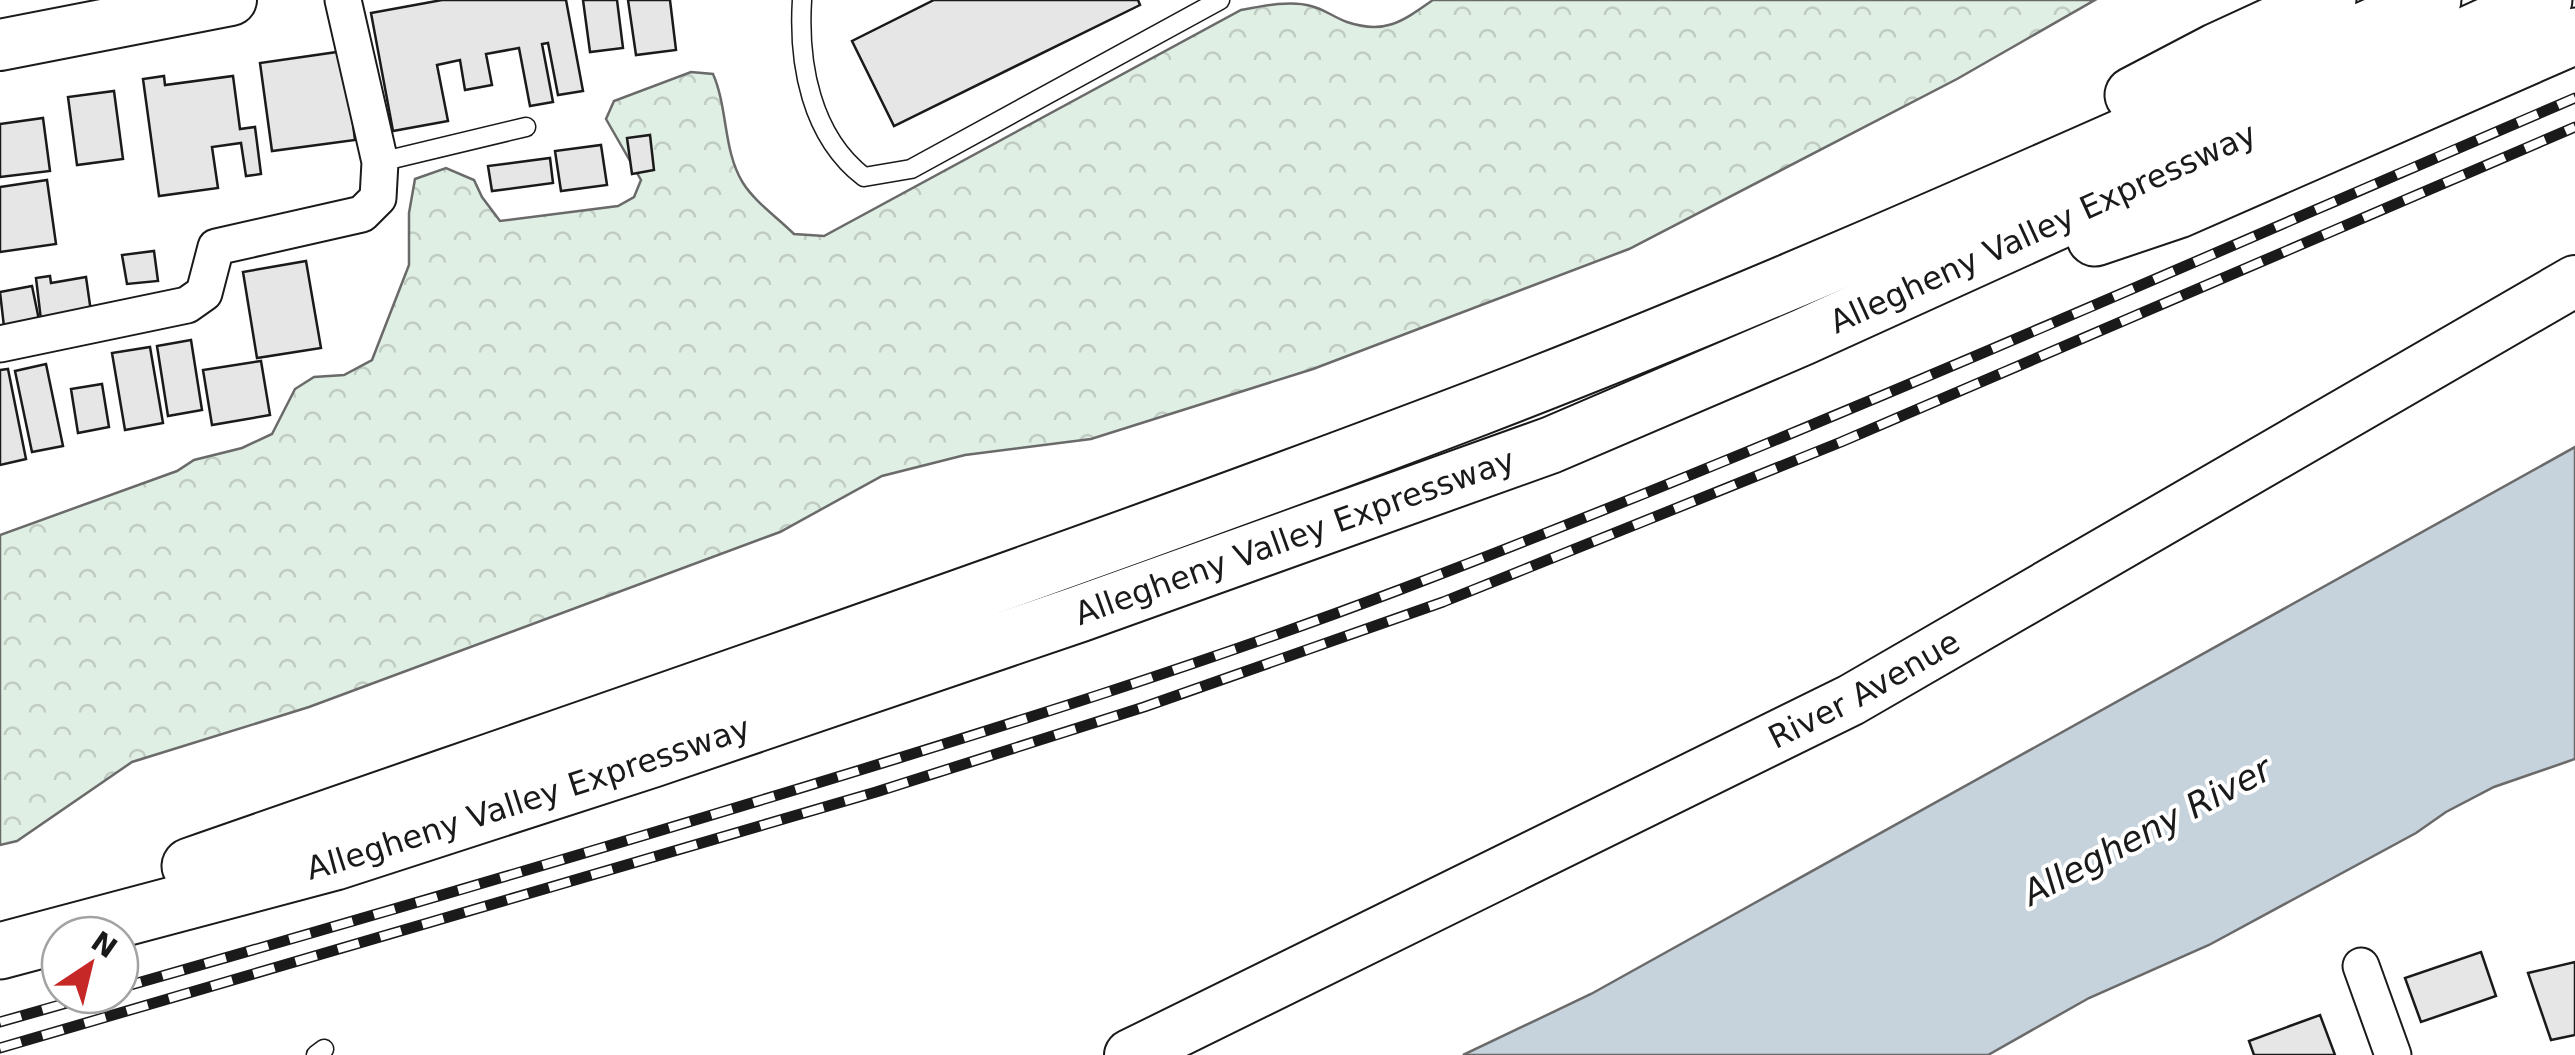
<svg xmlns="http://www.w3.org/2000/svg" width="2575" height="1055" font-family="'DejaVu Sans',sans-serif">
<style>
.forest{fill:url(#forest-crowns);stroke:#6a6a6a;stroke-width:2.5}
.water{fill:#c6d2dc;stroke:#6a6a6a;stroke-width:2.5}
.building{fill:#e6e6e6;stroke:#1a1a1a;stroke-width:2.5}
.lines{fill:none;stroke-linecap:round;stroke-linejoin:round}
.lane-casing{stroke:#1a1a1a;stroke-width:21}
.street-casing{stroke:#1a1a1a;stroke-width:39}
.secondary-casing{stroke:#1a1a1a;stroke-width:54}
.highway-casing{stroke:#1a1a1a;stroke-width:59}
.lane{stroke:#fff;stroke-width:18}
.street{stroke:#fff;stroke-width:35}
.secondary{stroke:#fff;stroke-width:50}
.highway{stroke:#fff;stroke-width:55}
.rail-casing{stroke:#1a1a1a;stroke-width:11}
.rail{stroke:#fff;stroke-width:8;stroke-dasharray:22;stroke-linecap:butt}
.labels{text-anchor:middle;stroke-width:8;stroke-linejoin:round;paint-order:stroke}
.street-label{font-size:32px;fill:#1a1a1a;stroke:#fff}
.water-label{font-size:35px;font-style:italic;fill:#1a1a1a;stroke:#fff}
</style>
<defs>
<pattern id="forest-crowns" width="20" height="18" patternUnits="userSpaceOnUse" patternTransform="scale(2.5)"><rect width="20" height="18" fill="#e0efe3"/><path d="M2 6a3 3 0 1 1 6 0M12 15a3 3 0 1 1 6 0" fill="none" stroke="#c0ccc2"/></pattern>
</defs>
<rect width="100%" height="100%" fill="#fff"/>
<!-- forest -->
<path class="forest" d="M1433,0H2095L1957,79L1629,249L1313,369L1091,439L965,455L882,476L780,532L309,707L132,762L17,841L0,845V535L177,471L194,460L242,448L272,434L295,389L314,377L344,375L372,360L409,265V213L415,179L446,168L474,180L482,197L500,221L618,206L634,197L641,180L606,119L614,101L691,72L713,74C728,108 723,151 743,183C755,202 778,218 794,234L824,236L1241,10C1262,6 1291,0 1311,6C1324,9 1335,18 1347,22C1385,35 1403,21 1433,0Z"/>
<!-- water -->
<path class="water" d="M2575,447V759L2494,787L2446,812L2416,833L2209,945L2089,998L1988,1055H1463L1591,994Z"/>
<!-- building -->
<g class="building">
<path d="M442,0H566L583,91L558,95L548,43L542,44L553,102L530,106L519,48L486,54L492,85L465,90L460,60L437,65L448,121L393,131L371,13Z"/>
<path d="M583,0H617L623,48L590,52Z"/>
<path d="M628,0H670L676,50L636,55Z"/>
<path d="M934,0H1138L1140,5L894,126L852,41Z"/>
<path d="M344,51L355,140L272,151L260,63Z"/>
<path d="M164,76L165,85L233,76L240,129L255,127L261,174L246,176L241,143L212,147L218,188L159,196L143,79Z"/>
<path d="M114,91L123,159L77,165L68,97Z"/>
<path d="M43,118L50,171L0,177V124Z"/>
<path d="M650,135L654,170L632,174L627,138Z"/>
<path d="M601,145L607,185L561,191L555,151Z"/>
<path d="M550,158L553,183L492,191L488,166Z"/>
<path d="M47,180L56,244L0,252V187Z"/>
<path d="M154,251L158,281L127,284L122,255Z"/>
<path d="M306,261L321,348L257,358L243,272Z"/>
<path d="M50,276L51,283L86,277L91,312L41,320L36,278Z"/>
<path d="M32,286L39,320L4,327L0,292Z"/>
<path d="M191,340L202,410L168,416L157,346Z"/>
<path d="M150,347L163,423L125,430L112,353Z"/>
<path d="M261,361L270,415L212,425L203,370Z"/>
<path d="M46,364L63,446L32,452L15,371Z"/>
<path d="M8,369L26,459L0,465V370Z"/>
<path d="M102,384L109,427L78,433L71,389Z"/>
<path d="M2481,952L2496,996L2421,1022L2405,978Z"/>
<path d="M2575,962V1035L2551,1040L2528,973Z"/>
<path d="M2320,1015L2335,1055H2254L2249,1041Z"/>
</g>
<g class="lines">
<!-- lane casing -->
<g class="lane-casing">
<g id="lane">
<path d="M802,0C798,64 811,136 864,177L911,169L1220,0"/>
<path d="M380,162L526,127"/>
<path d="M316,1055L324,1049"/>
</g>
</g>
<!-- street casing -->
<g class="street-casing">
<g id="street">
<path d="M0,344L187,305L204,293L216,247L362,214L378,198L380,162L343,0"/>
<path d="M2361,966L2393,1055"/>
</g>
</g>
<!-- secondary casing -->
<g class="secondary-casing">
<g id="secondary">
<path d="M0,45L231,0"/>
<path id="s1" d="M1130,1055L1851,700L2575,281"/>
</g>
</g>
<!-- highway casing -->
<g class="highway-casing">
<g id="highway">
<path d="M2133,95L2217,51L2328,0"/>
<path d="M2095,238L2178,210L2575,36"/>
<path d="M190,866C620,716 1052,570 1477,408C1801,284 2116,139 2433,0"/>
<path id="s2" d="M0,951L335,862L653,759L1079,614L1551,445L1803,337L2544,0"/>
</g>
</g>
<!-- lane -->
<use href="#lane" class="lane"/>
<!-- street -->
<use href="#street" class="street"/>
<!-- secondary -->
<use href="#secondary" class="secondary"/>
<!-- highway -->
<use href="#highway" class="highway"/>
<!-- rail casing -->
<g class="rail-casing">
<g id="rail">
<path d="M120,988C348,923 574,857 801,788C1002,727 1203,664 1399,590C1796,439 2185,265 2575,98"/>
<path d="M0,1022L95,995"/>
<path d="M0,1048L876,792L1144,707L1443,602L1841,442L2575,127"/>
</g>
</g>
<!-- rail -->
<use href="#rail" class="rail"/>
</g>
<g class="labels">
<!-- street labels -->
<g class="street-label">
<text dy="11" stroke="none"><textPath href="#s2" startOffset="2170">Allegheny Valley Expressway</textPath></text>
<text dy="11" stroke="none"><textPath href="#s2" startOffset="1360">Allegheny Valley Expressway</textPath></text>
<text dy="11" stroke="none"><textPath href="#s1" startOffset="820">River Avenue</textPath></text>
<text dy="11" stroke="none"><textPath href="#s2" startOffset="550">Allegheny Valley Expressway</textPath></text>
</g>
<!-- water labels -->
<g class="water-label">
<text transform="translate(2147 831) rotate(-28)" y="12">Allegheny River</text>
</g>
</g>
<!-- north arrow -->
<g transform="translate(90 965) rotate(35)"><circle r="48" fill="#ffffff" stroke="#a3a3a3" stroke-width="2.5"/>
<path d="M0-8L18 38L0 25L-18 38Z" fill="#c62828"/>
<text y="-15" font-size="28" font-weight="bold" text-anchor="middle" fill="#1a1a1a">N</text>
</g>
</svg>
